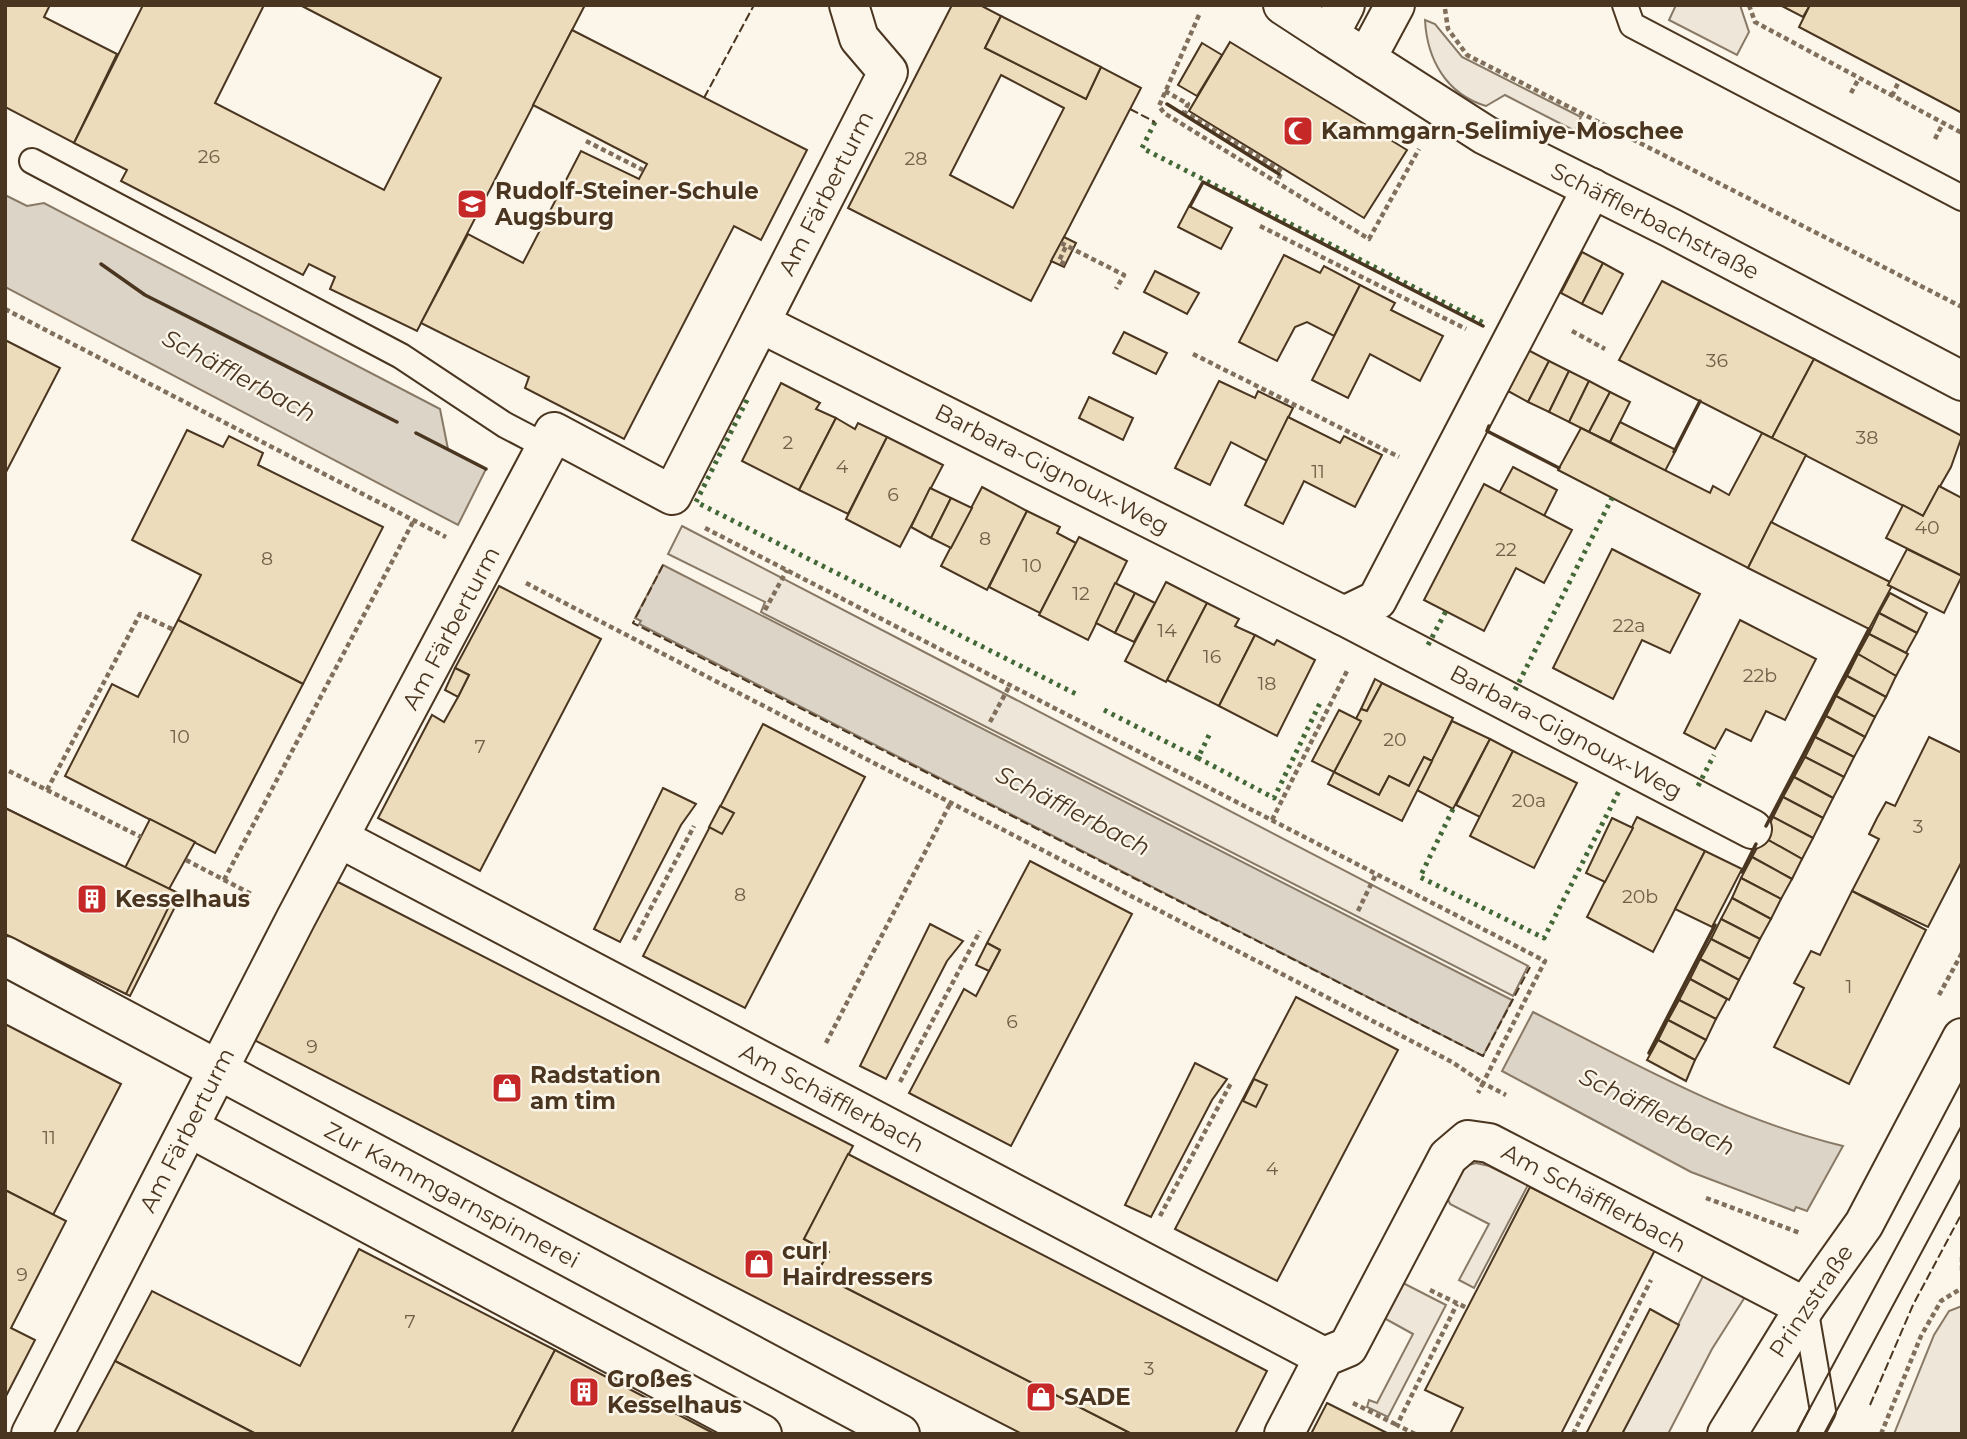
<svg xmlns="http://www.w3.org/2000/svg" width="1967" height="1439" font-family="Montserrat,sans-serif">
<style>
.green{fill:#ede6d9;stroke:#887966;stroke-width:2}
.water{fill:#dcd4c6;stroke:#887966;stroke-width:2}
.building{fill:#ecdcbc;stroke:#4a3520;stroke-width:2;fill-rule:evenodd}
.lines{fill:none;stroke-linecap:round;stroke-linejoin:round}
.lane-casing{stroke:#4a3520;stroke-width:28}
.street-casing{stroke:#4a3520;stroke-width:42}
.secondary-casing{stroke:#4a3520;stroke-width:42}
.path{stroke:#7f6f5c;stroke-width:4.5;stroke-dasharray:5 3.5;stroke-linecap:butt}
.lane{stroke:#fbf6e9;stroke-width:24}
.street{stroke:#fbf6e9;stroke-width:38}
.secondary{stroke:#fbf6e9;stroke-width:38}
.tram{stroke:#4a3520;stroke-width:2}
.hedge{stroke:#436837;stroke-width:5;stroke-dasharray:3.5 5;stroke-linecap:butt}
.fence{stroke:#4a3520;stroke-width:2;stroke-dasharray:9 3.5;stroke-linecap:butt}
.wall{stroke:#4a3520;stroke-width:3.5}
.labels{text-anchor:middle;stroke-width:5;stroke-linejoin:round;paint-order:stroke}
.number-label{font-size:19px;fill:#725f47}
.poi-label{font-size:23px;font-weight:bold;fill:#4a3520;stroke:#fbf6e9;text-anchor:start}
.street-label{font-size:23px;fill:#4a3520;stroke:#fbf6e9}
.water-label{font-size:24px;font-style:italic;fill:#4a3520;stroke:#fbf6e9}
</style>
<rect width="100%" height="100%" fill="#fbf6e9"/>
<!-- green -->
<g class="green">
<path d="M1676,5H1740L1749,32L1737,55L1669,20Z"/>
<path d="M1425,20L1435,24L1462,57L1581,117L1575,131L1505,95L1486,106C1446,94 1427,59 1425,20Z"/>
<path d="M682,526L1528,966L1513,996L761,612L765,602L668,554Z"/>
<path d="M1476,1163L1489,1166L1528,1185L1474,1288L1459,1280L1489,1224L1450,1204L1442,1185L1465,1166Z"/>
<path d="M1703,1276L1745,1297L1712,1349L1668,1434H1622Z"/>
<path d="M1403,1283L1446,1305L1388,1417L1367,1407L1369,1400L1377,1403L1413,1334L1384,1318Z"/>
<path d="M1962,1306V1434H1894L1934,1335L1949,1311Z"/>
</g>
<!-- water -->
<g class="water">
<path d="M5,195L27,206L44,203L440,409L448,449L486,469L458,525L5,287Z"/>
<path d="M663,565L1512,1000L1483,1056L639,624L641,621L635,618Z"/>
<path d="M1533,1012C1636,1064 1731,1119 1843,1146L1807,1211L1796,1207L1794,1211L1691,1172L1502,1071Z"/>
</g>
<!-- building -->
<g class="building">
<path d="M5,5H50L44,17L117,54L74,143L5,107Z"/>
<path d="M143,5H264L215,103L384,190L441,78L300,5H585L417,331L330,289L335,277L309,264L303,275L121,181L127,170L74,143Z"/>
<path d="M952,5H980L1001,16L985,48L1086,99L1101,67L1141,88L1031,301L848,208ZM1001,75L1064,108L1013,208L950,175Z"/>
<path d="M1780,5H1810L1803,17Z"/>
<path d="M1810,5H1962V113L1799,27Z"/>
<path d="M1001,16L1101,67L1086,99L985,48Z"/>
<path d="M572,30L807,150L761,240L734,226L624,439L525,388L529,377L421,323L468,234L523,263L581,151L639,179L647,164L533,105Z"/>
<path d="M1230,42L1407,150L1364,218L1189,111Z"/>
<path d="M1202,43L1222,55L1197,96L1178,85Z"/>
<path d="M1189,206L1232,228L1221,249L1178,227Z"/>
<path d="M1064,237L1076,243L1064,267L1051,261Z"/>
<path d="M1582,252L1603,263L1582,304L1561,293Z"/>
<path d="M1284,255L1320,273L1324,266L1360,285L1334,336L1307,322L1295,327L1277,361L1239,342Z"/>
<path d="M1603,263L1623,274L1602,314L1582,304Z"/>
<path d="M1155,271L1199,293L1187,314L1144,292Z"/>
<path d="M1662,281L1814,359L1772,438L1619,360Z"/>
<path d="M1360,285L1395,303L1391,310L1443,336L1420,381L1370,354L1348,398L1312,380Z"/>
<path d="M1124,332L1167,353L1156,374L1113,353Z"/>
<path d="M5,340L60,368L5,474Z"/>
<path d="M1528,350L1549,361L1528,402L1508,391Z"/>
<path d="M1814,359L1962,436L1951,467L1923,516L1772,438Z"/>
<path d="M1549,361L1569,371L1549,412L1528,402Z"/>
<path d="M1569,371L1589,381L1569,422L1549,412Z"/>
<path d="M1219,381L1255,398L1258,391L1293,408L1267,461L1231,442L1210,485L1175,468Z"/>
<path d="M1589,381L1610,392L1589,432L1569,422Z"/>
<path d="M781,383L820,403L816,409L836,418L799,490L742,461Z"/>
<path d="M1610,392L1630,402L1610,442L1589,432Z"/>
<path d="M1089,397L1133,418L1123,440L1079,418Z"/>
<path d="M1288,417L1340,443L1344,436L1382,455L1355,507L1304,481L1283,524L1245,505Z"/>
<path d="M836,418L855,429L858,423L887,437L848,514L799,490Z"/>
<path d="M1620,422L1676,450L1665,471L1610,442Z"/>
<path d="M1581,428L1710,493L1713,486L1729,495L1762,433L1806,455L1748,568L1558,470Z"/>
<path d="M187,430L223,447L229,436L263,453L258,465L383,527L303,684L178,620L201,575L132,540Z"/>
<path d="M887,437L943,465L900,547L846,519Z"/>
<path d="M1513,467L1557,490L1544,516L1499,493Z"/>
<path d="M1484,484L1572,530L1544,583L1516,568L1484,631L1424,600Z"/>
<path d="M1939,486L1962,498V576L1886,538L1903,505L1923,516Z"/>
<path d="M982,487L1027,511L987,590L941,566Z"/>
<path d="M930,488L951,498L931,538L911,527Z"/>
<path d="M951,498L972,508L951,548L931,538Z"/>
<path d="M1027,511L1060,527L1057,533L1076,543L1040,613L989,587Z"/>
<path d="M1771,522L1890,582L1888,585L1892,586L1869,629L1748,568Z"/>
<path d="M1079,537L1127,561L1088,640L1039,615Z"/>
<path d="M1612,549L1700,594L1670,653L1642,640L1613,699L1553,668Z"/>
<path d="M1907,549L1962,576L1944,613L1888,585Z"/>
<path d="M1166,582L1207,603L1166,682L1125,661Z"/>
<path d="M1115,583L1135,593L1115,633L1096,623Z"/>
<path d="M499,586L601,639L480,871L378,818L432,715L444,722L458,697L469,675L455,668Z"/>
<path d="M1135,593L1155,603L1134,642L1115,633Z"/>
<path d="M1890,593L1927,613L1917,633L1879,613Z"/>
<path d="M1207,603L1239,619L1235,626L1255,635L1219,706L1167,680Z"/>
<path d="M1879,613L1917,633L1906,653L1869,634Z"/>
<path d="M178,620L303,684L215,853L65,776L112,684L138,697Z"/>
<path d="M1740,620L1816,659L1785,720L1766,711L1751,741L1726,729L1715,749L1684,733Z"/>
<path d="M1869,634L1908,654L1896,676L1858,654Z"/>
<path d="M1255,635L1274,645L1277,640L1315,660L1277,736L1219,706Z"/>
<path d="M1858,654L1896,676L1886,697L1847,676Z"/>
<path d="M455,668L469,675L458,697L445,690Z"/>
<path d="M1847,676L1886,697L1875,717L1836,696Z"/>
<path d="M1375,679L1382,683L1367,711L1361,709Z"/>
<path d="M1382,683L1453,718L1432,761L1424,757L1409,786L1389,776L1379,795L1334,772L1351,740L1346,738L1361,709L1367,711Z"/>
<path d="M1836,696L1875,717L1865,737L1826,716Z"/>
<path d="M1339,710L1361,721L1334,772L1312,761Z"/>
<path d="M1826,716L1865,737L1854,757L1815,737Z"/>
<path d="M1452,721L1490,739L1453,809L1417,790Z"/>
<path d="M763,724L865,777L745,1008L643,956Z"/>
<path d="M1815,737L1854,757L1844,777L1805,757Z"/>
<path d="M1929,737L1962,753V861L1928,927L1852,891L1879,839L1869,834L1877,818L1886,802L1895,806Z"/>
<path d="M1490,739L1513,751L1480,817L1456,805Z"/>
<path d="M1513,751L1577,783L1534,868L1470,836Z"/>
<path d="M1424,757L1432,761L1402,821L1328,784L1334,772L1379,795L1389,776L1409,786Z"/>
<path d="M1805,757L1844,777L1833,798L1794,777Z"/>
<path d="M1794,777L1833,798L1823,818L1783,797Z"/>
<path d="M663,788L696,804L681,825L620,942L594,929Z"/>
<path d="M1783,797L1823,818L1813,838L1773,817Z"/>
<path d="M720,806L734,813L722,834L709,827Z"/>
<path d="M5,808L125,868L150,819L195,842L169,889L181,895L130,996L5,934Z"/>
<path d="M5,808L176,892L126,994L5,934Z"/>
<path d="M1637,817L1705,851L1653,952L1587,917Z"/>
<path d="M1773,817L1813,838L1802,859L1763,837Z"/>
<path d="M1612,818L1633,828L1605,882L1586,873Z"/>
<path d="M1763,837L1802,859L1792,879L1752,857Z"/>
<path d="M1705,851L1742,869L1712,927L1675,909Z"/>
<path d="M1752,857L1792,879L1781,899L1741,878Z"/>
<path d="M1030,861L1132,914L1011,1146L909,1093L964,989L976,996L1000,950L987,943Z"/>
<path d="M1741,878L1781,899L1771,919L1732,898Z"/>
<path d="M336,881L853,1146L804,1239L829,1252L817,1273L1132,1434H1022L254,1040Z"/>
<path d="M1852,891L1926,930L1849,1084L1774,1047L1804,988L1794,983L1811,951L1820,955Z"/>
<path d="M1732,898L1771,919L1760,939L1721,919Z"/>
<path d="M1721,919L1760,939L1750,959L1711,939Z"/>
<path d="M930,924L963,941L947,961L886,1079L860,1066Z"/>
<path d="M1711,939L1750,959L1739,980L1700,959Z"/>
<path d="M987,943L1000,950L989,971L976,965Z"/>
<path d="M1700,959L1739,980L1729,1000L1690,979Z"/>
<path d="M1690,979L1727,999L1716,1019L1679,1000Z"/>
<path d="M1296,997L1398,1050L1277,1281L1175,1229Z"/>
<path d="M1679,1000L1716,1019L1706,1040L1668,1020Z"/>
<path d="M1668,1020L1706,1040L1695,1060L1658,1040Z"/>
<path d="M5,1024L121,1084L53,1215L5,1190Z"/>
<path d="M1658,1040L1695,1060L1686,1081L1647,1060Z"/>
<path d="M1195,1063L1227,1079L1212,1100L1151,1217L1125,1205Z"/>
<path d="M1254,1079L1267,1085L1256,1107L1243,1101Z"/>
<path d="M848,1154L1267,1371L1235,1434H1132L817,1273L829,1252L804,1239Z"/>
<path d="M1530,1187L1655,1250L1561,1434H1450L1463,1408L1425,1390Z"/>
<path d="M5,1190L66,1221L11,1328L35,1340L5,1398Z"/>
<path d="M359,1249L555,1350L511,1434H256L115,1361L152,1291L300,1366Z"/>
<path d="M1650,1309L1679,1325L1622,1434H1586Z"/>
<path d="M555,1350L715,1434H511Z"/>
<path d="M115,1361L152,1380L256,1434H76Z"/>
<path d="M1327,1403L1389,1434H1311Z"/>
</g>
<g class="lines">
<!-- lane casing -->
<g class="lane-casing">
<g id="lane">
<path d="M1625,5L1632,25L1962,198"/>
<path d="M32,161L401,356L505,425L547,447"/>
<path d="M1805,1307L1823,1411L1811,1434"/>
</g>
</g>
<!-- street casing -->
<g class="street-casing">
<g id="street">
<path d="M1283,5L1329,35"/>
<path d="M760,323L1344,616L1377,600L1592,188"/>
<path d="M1344,616L1752,829"/>
<path d="M339,838L1324,1357"/>
<path d="M5,956L900,1434"/>
<path d="M190,1128L762,1434"/>
<path d="M31,1434L296,918L554,432L672,495L888,72L859,38L849,5"/>
<path d="M1284,1434L1324,1357L1348,1347L1448,1157L1468,1140L1489,1143L1805,1307"/>
</g>
</g>
<!-- secondary casing -->
<g class="secondary-casing">
<g id="secondary">
<path d="M1345,5L1329,35L1485,135L1671,228L1962,381"/>
<path d="M1366,59L1395,5"/>
<path d="M1727,1434L1805,1307L1864,1224L1962,1038"/>
</g>
</g>
<!-- path -->
<g class="path">
<path d="M1749,5L1755,22L1962,133"/>
<path d="M1445,9L1448,29L1467,55L1962,307"/>
<path d="M1199,15L1159,106L1164,113L1369,239L1419,149"/>
<path d="M1165,91L1188,104L1184,112L1282,171L1277,182"/>
<path d="M1851,93L1859,78"/>
<path d="M1892,96L1899,81"/>
<path d="M1935,139L1943,123"/>
<path d="M586,141L643,170"/>
<path d="M1260,226L1466,329"/>
<path d="M1061,243L1124,275L1116,289"/>
<path d="M1065,264L1059,261L1066,246"/>
<path d="M5,309L446,537"/>
<path d="M1572,331L1605,349"/>
<path d="M1193,354L1399,457"/>
<path d="M705,528L1545,961L1483,1083L1506,1095"/>
<path d="M526,583L1452,1062L1483,1083L1478,1093"/>
<path d="M765,610L787,570"/>
<path d="M990,722L1010,685"/>
<path d="M9,771L141,837"/>
<path d="M47,790L140,614L174,630"/>
<path d="M1272,820L1347,671"/>
<path d="M186,860L253,895"/>
<path d="M224,880L414,520"/>
<path d="M1358,911L1376,874"/>
<path d="M634,940L694,826"/>
<path d="M1939,995L1962,953"/>
<path d="M826,1043L951,802"/>
<path d="M900,1082L980,931"/>
<path d="M1706,1198L1800,1233"/>
<path d="M1160,1216L1232,1081"/>
<path d="M1962,1257V1271"/>
<path d="M1430,1290L1467,1308"/>
<path d="M1353,1403L1397,1425"/>
<path d="M1415,1434L1397,1425L1457,1304"/>
<path d="M1573,1434L1651,1280"/>
<path d="M1881,1434L1921,1336L1941,1301L1962,1288"/>
</g>
<!-- lane -->
<use href="#lane" class="lane"/>
<!-- street -->
<use href="#street" class="street"/>
<!-- secondary -->
<use href="#secondary" class="secondary"/>
<!-- tram -->
<g class="tram">
<path d="M1796,1434L1962,1125"/>
<path d="M1824,1434L1962,1177"/>
</g>
<!-- hedge -->
<g class="hedge">
<path d="M1155,122L1142,148L1484,323"/>
<path d="M747,400L696,502L1078,695"/>
<path d="M1428,645L1446,611"/>
<path d="M1515,690L1612,498"/>
<path d="M1104,710L1198,758L1211,731"/>
<path d="M1198,758L1274,798L1320,703"/>
<path d="M1698,786L1714,755"/>
<path d="M1453,809L1420,877L1544,938L1620,789"/>
</g>
<!-- fence -->
<g class="fence">
<path d="M704,98L754,5"/>
<path d="M1130,109L1155,122"/>
<path d="M663,565L633,623L1483,1056L1530,967"/>
<path d="M1870,1405L1913,1305L1962,1213"/>
</g>
<!-- wall -->
<g class="wall">
<path d="M1167,104L1279,174"/>
<path d="M1190,206L1203,182L1483,326"/>
<path d="M101,264L145,295L397,422"/>
<path d="M1489,426L1487,431L1559,468"/>
<path d="M416,433L486,469"/>
<path d="M1674,452L1700,401"/>
<path d="M1766,826L1869,629"/>
<path d="M1742,872L1756,844"/>
<path d="M1649,1053L1715,925"/>
</g>
</g>
<!-- icons -->
<defs>
<g id="mosque-square" transform="scale(1.575)"><rect x="-9" y="-9" width="18" height="18" rx="4" fill="#c62828" stroke="#fbf6e9"/><path d="M3.5-4.9A6 6 0 1 0 3.5 4.9A5 5 0 1 1 3.5-4.9Z" fill="#fff"/></g>
<g id="school-square" transform="scale(1.575)"><rect x="-9" y="-9" width="18" height="18" rx="4" fill="#c62828" stroke="#fbf6e9"/><path d="M0-5L7-2L0 1L-7-2ZM-4 1L0 2.5L4 1V4Q0 6-4 4Z" fill="#fff"/></g>
<g id="building-square" transform="scale(1.575)"><rect x="-9" y="-9" width="18" height="18" rx="4" fill="#c62828" stroke="#fbf6e9"/><path d="M-4-6H4V6H1V3H-1V6H-4ZM-2.5-4.3h1.7v1.8h-1.7ZM.8-4.3h1.7v1.8H.8ZM-2.5-1h1.7V.8h-1.7ZM.8-1h1.7V.8H.8Z" fill="#fff"/></g>
<g id="shop-square" transform="scale(1.575)"><rect x="-9" y="-9" width="18" height="18" rx="4" fill="#c62828" stroke="#fbf6e9"/><path d="M-5-2.5h2.3a2.7 3.5 0 0 1 5.4 0H5L5.5 6h-11ZM-1.5-2.5h3a1.5 2.3 0 0 0-3 0Z" fill="#fff"/></g>
</defs>
<g fill-rule="evenodd">
<use href="#mosque-square" x="1298" y="131"/>
<use href="#school-square" x="472" y="204"/>
<use href="#building-square" x="92" y="899"/>
<use href="#shop-square" x="507" y="1088"/>
<use href="#shop-square" x="759" y="1264"/>
<use href="#building-square" x="584" y="1392"/>
<use href="#shop-square" x="1041" y="1397"/>
</g>
<g class="labels">
<!-- number labels -->
<g class="number-label">
<text x="209" y="163">26</text>
<text x="916" y="165">28</text>
<text x="1717" y="367">36</text>
<text x="1867" y="444">38</text>
<text x="788" y="449">2</text>
<text x="842" y="473">4</text>
<text x="1318" y="478">11</text>
<text x="893" y="501">6</text>
<text x="1927" y="534">40</text>
<text x="985" y="545">8</text>
<text x="1506" y="556">22</text>
<text x="267" y="565">8</text>
<text x="1032" y="572">10</text>
<text x="1081" y="600">12</text>
<text x="1629" y="632">22a</text>
<text x="1167" y="637">14</text>
<text x="1212" y="663">16</text>
<text x="1760" y="682">22b</text>
<text x="1267" y="690">18</text>
<text x="180" y="743">10</text>
<text x="1395" y="746">20</text>
<text x="480" y="753">7</text>
<text x="1529" y="807">20a</text>
<text x="1918" y="833">3</text>
<text x="740" y="901">8</text>
<text x="1640" y="903">20b</text>
<text x="1849" y="993">1</text>
<text x="1012" y="1028">6</text>
<text x="312" y="1053">9</text>
<text x="49" y="1144">11</text>
<text x="1272" y="1175">4</text>
<text x="22" y="1281">9</text>
<text x="410" y="1328">7</text>
<text x="1149" y="1375">3</text>
</g>
<!-- poi labels -->
<g class="poi-label">
<text x="1321" y="139">Kammgarn-Selimiye-Moschee</text>
<text x="495" y="199">Rudolf-Steiner-Schule<tspan x="495" dy="26">Augsburg</tspan></text>
<text x="115" y="907">Kesselhaus</text>
<text x="530" y="1083">Radstation<tspan x="530" dy="26">am tim</tspan></text>
<text x="782" y="1259">curl<tspan x="782" dy="26">Hairdressers</tspan></text>
<text x="607" y="1387">Großes<tspan x="607" dy="26">Kesselhaus</tspan></text>
<text x="1064" y="1405">SADE</text>
</g>
<!-- street labels -->
<g class="street-label">
<text transform="translate(826 193) rotate(-63)" y="8">Am Färberturm</text>
<text transform="translate(1655 221) rotate(27)" y="8">Schäfflerbachstraße</text>
<text transform="translate(1052 469) rotate(27)" y="8">Barbara-Gignoux-Weg</text>
<text transform="translate(451 628) rotate(-62)" y="8">Am Färberturm</text>
<text transform="translate(1566 732) rotate(28)" y="8">Barbara-Gignoux-Weg</text>
<text transform="translate(832 1098) rotate(28)" y="8">Am Schäfflerbach</text>
<text transform="translate(187 1130) rotate(-63)" y="8">Am Färberturm</text>
<text transform="translate(452 1195) rotate(28)" y="8">Zur Kammgarnspinnerei</text>
<text transform="translate(1594 1198) rotate(28)" y="8">Am Schäfflerbach</text>
<text transform="translate(1811 1301) rotate(-56)" y="8">Prinzstraße</text>
</g>
<!-- water labels -->
<g class="water-label">
<text transform="translate(239 376) rotate(28)" y="8">Schäfflerbach</text>
<text transform="translate(1073 811) rotate(27)" y="8">Schäfflerbach</text>
<text transform="translate(1657 1112) rotate(26)" y="8">Schäfflerbach</text>
</g>
</g>
<!-- border -->
<rect width="1967" height="1439" fill="none" stroke="#4a3520" stroke-width="14"/>
</svg>
